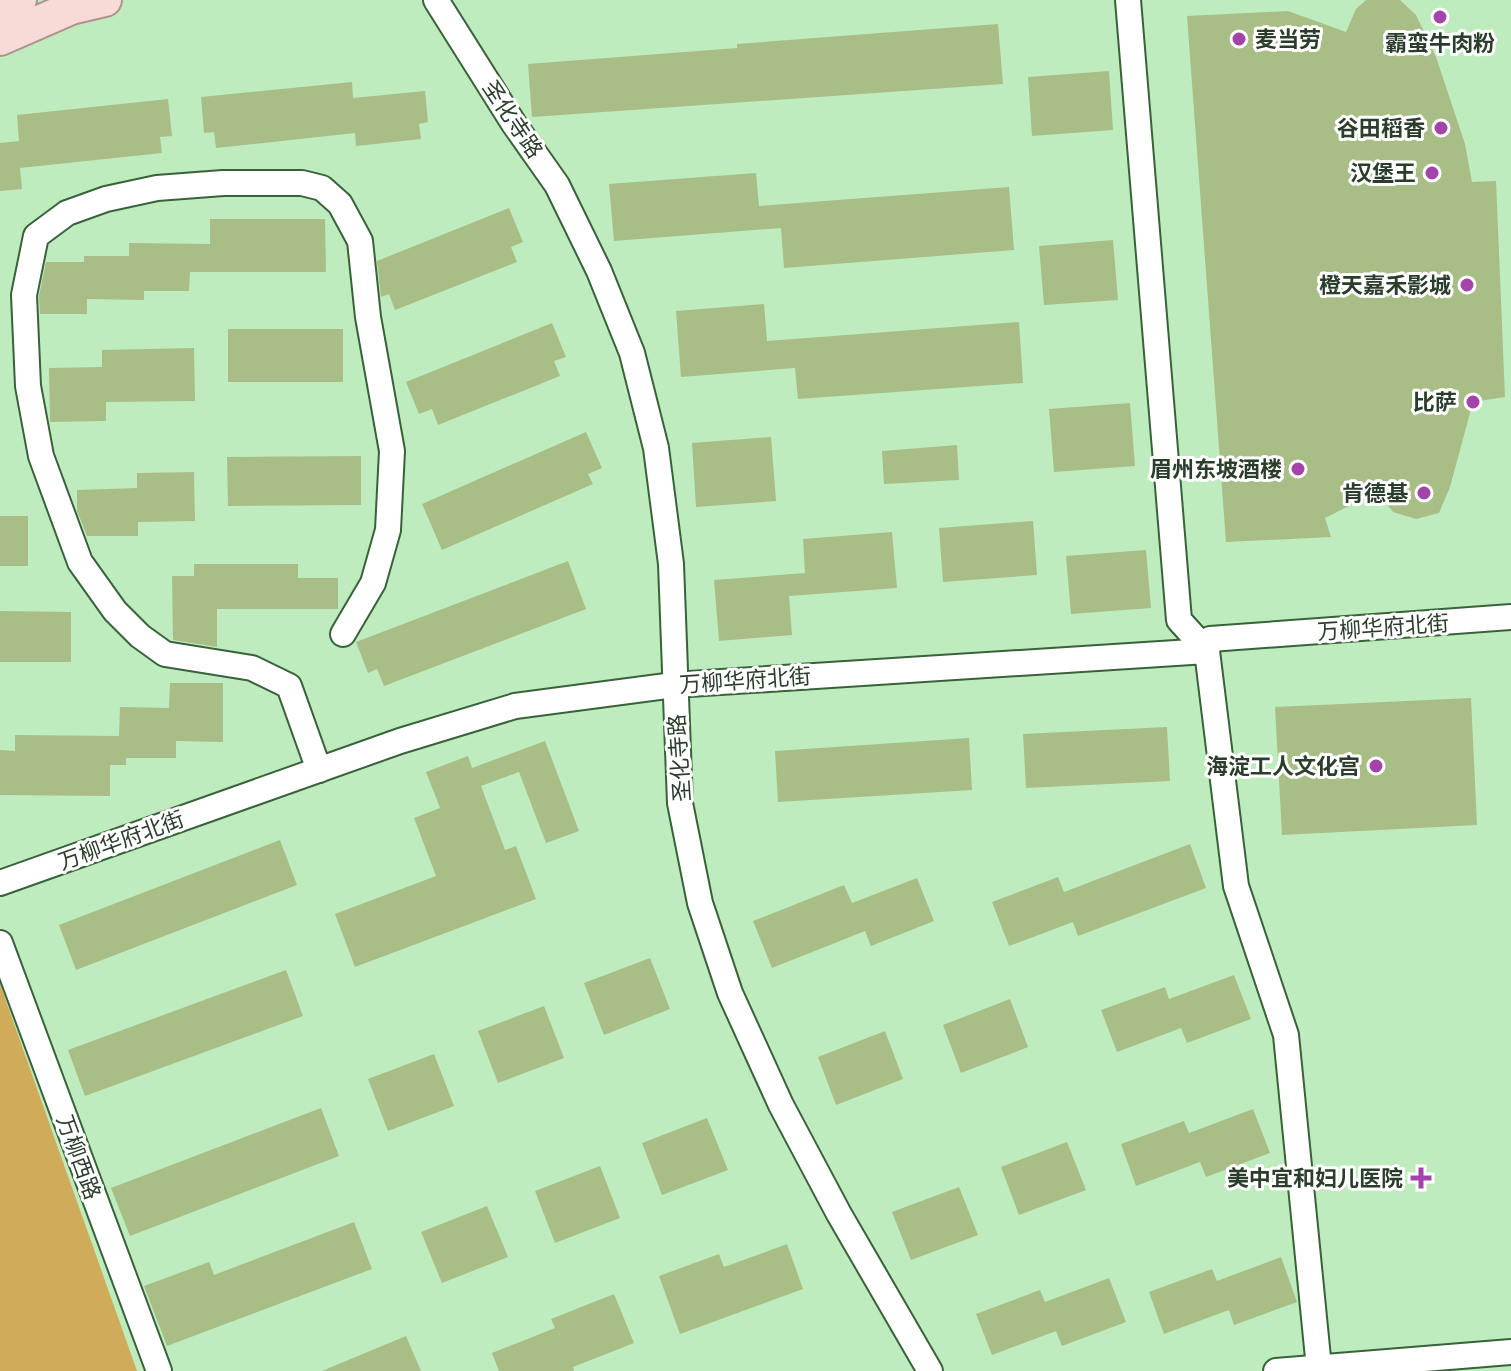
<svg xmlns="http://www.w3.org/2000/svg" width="1511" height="1371" font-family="'Work Sans','Noto Sans SC',sans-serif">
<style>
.green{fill:#d0ab5a}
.building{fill:#a9be86}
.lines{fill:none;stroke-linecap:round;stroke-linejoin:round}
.minor-casing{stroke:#39623a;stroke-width:28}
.major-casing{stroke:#ad9389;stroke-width:36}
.minor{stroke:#fff;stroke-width:24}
.major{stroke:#f8dad7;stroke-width:32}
.poi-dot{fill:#a444ab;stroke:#fff;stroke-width:3}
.labels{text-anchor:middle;stroke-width:6;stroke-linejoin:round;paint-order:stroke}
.poi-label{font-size:22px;font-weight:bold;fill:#2b3d2b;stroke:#fff;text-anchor:end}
.street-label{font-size:22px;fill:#2b3d2b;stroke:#fff}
</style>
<rect width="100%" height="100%" fill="#beecbe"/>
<!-- green -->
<path class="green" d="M0,984L137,1371H0Z"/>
<!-- building -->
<g class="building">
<path d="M1366,0H1400L1416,15L1436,57L1465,144L1472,182L1496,181L1505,397L1473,402L1450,487L1439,513L1416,519L1393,512L1377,492L1325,518L1331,537L1226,542L1187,16L1288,11L1346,32L1356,9Z"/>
<path d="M998,24L1003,84L532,117L528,64L737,48V44Z"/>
<path d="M1109,71L1113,130L1032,136L1028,77Z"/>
<path d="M352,82L353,98L425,91L428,122L419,124L421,139L356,146L355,133L216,148L214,132L204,133L201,97Z"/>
<path d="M168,99L172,136L160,137L162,153L20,168L22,189L0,191V143L19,141L17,115Z"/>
<path d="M756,173L759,206L1009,187L1014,250L784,268L781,228L614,241L609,184Z"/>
<path d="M509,208L523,242L511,247L517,262L395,310L389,294L381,297L377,261Z"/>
<path d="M210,219H325L326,272H190L189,291H144V300L87,299V314H40L39,296L46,262H84V256H129V243L210,244Z"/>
<path d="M1113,240L1118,300L1044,305L1039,246Z"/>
<path d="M764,304L767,341L1019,322L1023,383L798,399L795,368L681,377L676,311Z"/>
<path d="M552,323L566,357L554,361L560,376L438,425L432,409L419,414L406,382Z"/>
<rect x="228" y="329" width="115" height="53"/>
<path d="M194,348L195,401L106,402V421L50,422L49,368L102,367V350Z"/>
<path d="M1130,403L1135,466L1054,472L1049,409Z"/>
<path d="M586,432L602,468L588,474L593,484L442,550L422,504Z"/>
<path d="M771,437L776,501L696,507L692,443Z"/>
<path d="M957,445L959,480L884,484L882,451Z"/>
<path d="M361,456V505L228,506L227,457Z"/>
<path d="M194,472L195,521L138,522V536H87L77,511V490L137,488V473Z"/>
<rect x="0" y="516" width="28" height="50"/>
<path d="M1033,521L1037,575L943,582L939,528Z"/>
<path d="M892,532L897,588L789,596L792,635L719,641L714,580L805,573L803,539Z"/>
<path d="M1146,550L1151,608L1071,614L1066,556Z"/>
<path d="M568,561L586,609L384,686L377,669L368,673L356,642Z"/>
<path d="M194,564H298V578H338V609H217V647L173,640L172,576H194Z"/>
<path d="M0,611L71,612V662H0Z"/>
<path d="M170,683H223V742L176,741V758H126V765H110V796L0,795V750L15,751V735L119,736L120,707L169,708Z"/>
<path d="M1471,698L1477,825L1282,835L1275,707Z"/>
<path d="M1167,727L1170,781L1026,788L1023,734Z"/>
<path d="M969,738L972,790L778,802L775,751Z"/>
<path d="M545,741L579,831L546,843L519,772L481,786L505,850L516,846L536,899L355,967L335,914L436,876L414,818L440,808L426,772L468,756L472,768Z"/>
<path d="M280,840L297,885L76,970L59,925Z"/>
<path d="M1190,844L1206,888L1078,936L1073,922L1009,946L992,902L1058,877L1064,892Z"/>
<path d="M917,878L934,921L871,946L865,931L772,968L753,921L844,885L852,903Z"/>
<path d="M650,958L670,1009L604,1035L584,983Z"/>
<path d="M286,970L303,1016L85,1096L68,1050Z"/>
<path d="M1234,975L1251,1019L1187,1043L1181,1028L1117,1052L1101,1010L1165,987L1169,999Z"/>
<path d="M1010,999L1028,1047L961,1073L943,1025Z"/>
<path d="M544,1006L564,1058L498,1083L478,1031Z"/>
<path d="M885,1031L903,1079L836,1105L818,1057Z"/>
<path d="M434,1054L454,1106L388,1131L368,1079Z"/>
<path d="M321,1108L339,1156L130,1236L111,1188Z"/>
<path d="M1253,1109L1270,1153L1206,1177L1200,1162L1136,1186L1121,1144L1184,1121L1189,1133Z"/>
<path d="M707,1118L728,1170L662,1195L642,1143Z"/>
<path d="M1067,1142L1086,1190L1019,1215L1001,1167Z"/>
<path d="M600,1166L620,1218L555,1243L535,1191Z"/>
<path d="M959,1187L978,1235L911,1260L892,1212Z"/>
<path d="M487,1206L508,1257L442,1283L421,1232Z"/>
<path d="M354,1222L372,1269L167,1346L144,1286L209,1262L214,1275Z"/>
<path d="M787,1244L803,1289L680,1334L659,1276L719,1254L724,1267Z"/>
<path d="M1281,1257L1297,1302L1234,1325L1229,1310L1164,1334L1149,1292L1212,1269L1217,1281Z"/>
<path d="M1109,1278L1126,1322L1062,1346L1056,1331L992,1355L976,1314L1040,1290L1045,1302Z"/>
<path d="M614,1294L634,1343L573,1367L574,1371H499L492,1353L555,1328L551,1319Z"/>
<path d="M406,1336L421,1371H322Z"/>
</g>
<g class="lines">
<!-- minor casing -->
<g class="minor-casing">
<g id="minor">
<path d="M436,0L514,124L557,185L599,271L632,353L656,448L671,564L680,803L700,903L730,993L781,1105L839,1214L930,1371"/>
<path d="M1128,0L1179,620L1207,651L1236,886L1286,1035L1319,1368"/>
<path d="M319,770L289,686L252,668L165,654L140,636L115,611L80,562L41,456L28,386L24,295L36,236L67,213L106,199L157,188L223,183H302L322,188L340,204L360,241L368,317L392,451L388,530L373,583L343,634"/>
<path d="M0,883L400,741L515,706L674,685L1207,651L1210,639L1511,617"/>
<path d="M0,943L159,1371"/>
<path d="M1276,1371L1511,1352"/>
</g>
</g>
<!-- major casing -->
<g class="major-casing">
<g id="major">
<path d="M0,11L20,0"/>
<path d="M0,39L71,8L105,0"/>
</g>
</g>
<!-- minor -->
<use href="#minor" class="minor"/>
<!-- major -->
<use href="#major" class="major"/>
</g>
<!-- markers -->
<g class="poi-dot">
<circle cx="1440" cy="17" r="8"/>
<circle cx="1239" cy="39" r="8"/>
<circle cx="1441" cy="128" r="8"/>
<circle cx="1432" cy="173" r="8"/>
<circle cx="1467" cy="285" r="8"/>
<circle cx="1473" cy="402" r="8"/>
<circle cx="1298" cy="469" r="8"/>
<circle cx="1424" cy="493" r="8"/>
<circle cx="1376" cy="766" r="8"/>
<path d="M1417 1166h8v8h8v8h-8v8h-8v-8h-8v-8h8z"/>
</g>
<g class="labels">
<!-- poi labels -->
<g class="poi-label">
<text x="1255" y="47" text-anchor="start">麦当劳</text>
<text x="1440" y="51" text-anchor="middle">霸蛮牛肉粉</text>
<text x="1425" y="136">谷田稻香</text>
<text x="1416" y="181">汉堡王</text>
<text x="1451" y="293">橙天嘉禾影城</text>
<text x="1457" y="410">比萨</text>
<text x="1282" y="477">眉州东坡酒楼</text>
<text x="1408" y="501">肯德基</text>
<text x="1360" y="774">海淀工人文化宫</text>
<text x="1403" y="1186">美中宜和妇儿医院</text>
</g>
<!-- street labels -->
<g class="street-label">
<text transform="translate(513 119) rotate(56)" y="8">圣化寺路</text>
<text transform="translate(1383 627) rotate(-4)" y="8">万柳华府北街</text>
<text transform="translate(745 680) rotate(-4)" y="8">万柳华府北街</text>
<text transform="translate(679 758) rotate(-94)" y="8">圣化寺路</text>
<text transform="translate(121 840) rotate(-20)" y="8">万柳华府北街</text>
<text transform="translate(79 1157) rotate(70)" y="8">万柳西路</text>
</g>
</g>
</svg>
